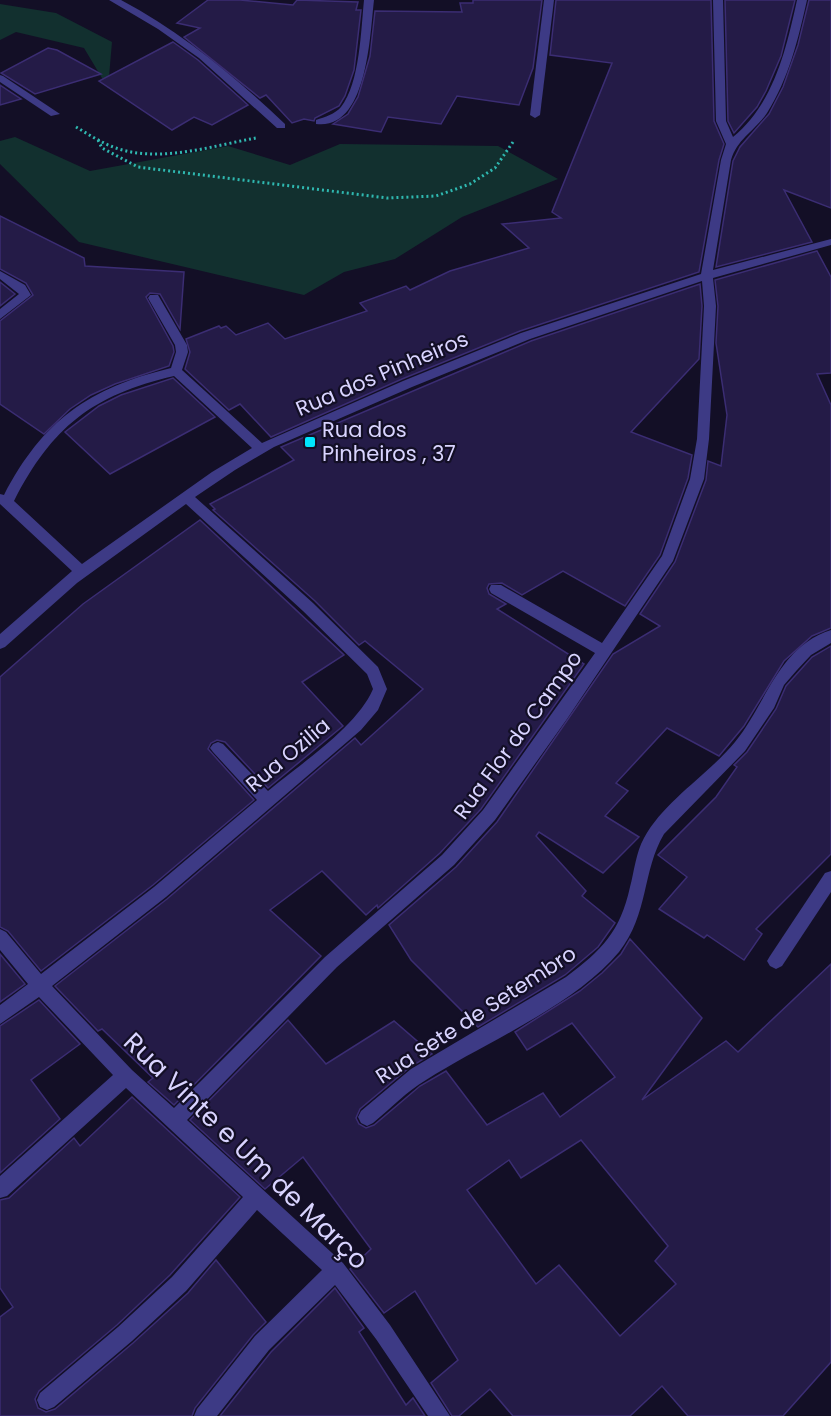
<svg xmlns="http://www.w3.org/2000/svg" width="831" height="1416" font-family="Poppins,sans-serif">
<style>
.green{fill:#12302f}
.building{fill:#241b47;stroke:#3b2d73;stroke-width:1.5;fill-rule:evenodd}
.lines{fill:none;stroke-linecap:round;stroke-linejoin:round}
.path{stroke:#2fb8b0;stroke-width:3;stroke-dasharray:2 3;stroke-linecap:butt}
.minor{fill:#3d3a85;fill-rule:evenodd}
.poi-dot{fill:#00e5ff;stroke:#130f26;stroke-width:2}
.labels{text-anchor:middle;stroke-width:4.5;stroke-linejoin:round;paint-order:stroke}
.street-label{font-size:21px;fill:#d9d4ff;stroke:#130f26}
.poi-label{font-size:21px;fill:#d9d4ff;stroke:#130f26;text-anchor:start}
.near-street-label{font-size:26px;fill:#d9d4ff;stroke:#130f26}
</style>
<rect width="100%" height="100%" fill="#130f26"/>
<!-- green -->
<g class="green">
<path d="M0,4L56,13L112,42L108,88L84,48L16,32L0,40Z"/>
<path d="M15,137L90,171L228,146L290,165L340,144L498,146L558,179L462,217L395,259L344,272L304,295L79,242L0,164V141Z"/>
</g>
<!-- building -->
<g class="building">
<path d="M208,0H240L293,5L297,0L358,2L356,10H361L354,70L345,96L339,106L315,118L314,121L304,119L292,123L266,95L260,98L184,37L200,28L177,23Z"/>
<path d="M473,0H542L533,68L519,105L457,96L441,124L388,117L381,132L333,124L348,114L358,97L370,56L375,11L462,12L460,3H473Z"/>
<path d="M556,0H711L714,121L724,144L719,160L699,272L520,331L402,379L271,437L240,404L229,410L185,369L190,352L186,339L219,326L221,328L226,326L236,335L268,323L285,339L367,311L360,303L406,286L410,290L450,271L529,248L502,224L561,218L552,212L612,63L550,55Z"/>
<path d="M725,0H795L781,56L766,91L757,107L734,133L728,121Z"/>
<path d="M809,0H831V208L784,190L812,242L716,267L733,161L740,147L769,114L783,87L798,45Z"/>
<path d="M173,42L198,60L248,105L212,125L194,117L172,130L99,81Z"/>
<path d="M48,48L57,50L101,74L35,94L1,73Z"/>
<path d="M0,85L21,99L0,105Z"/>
<path d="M0,216L84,258L85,266L184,272L180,329L160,294L150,293L146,297L173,346L174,352L169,366L115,384L91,395L70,409L44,434L0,404V321L33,295L26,283L0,269Z"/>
<path d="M817,251L831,277V373L817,374L831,405V628L812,636L784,661L744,726L719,756L667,728L616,783L628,791L605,816L639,837L603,873L539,832L536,836L586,891L582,896L615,923L598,947L565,975L478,1027L411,960L389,925L456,867L497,822L613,654L660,626L640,614L675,562L706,480L708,461L721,466L727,415L716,343L718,306L715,280Z"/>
<path d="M0,282L15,294L0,306Z"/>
<path d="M700,284L702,306L699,359L631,432L692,455L688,478L660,555L625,606L563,571L522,595L502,583L489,584L487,588L489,594L506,604L497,609L584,664L481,809L440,853L378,908L377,905L366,915L322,871L270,910L321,956L174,1105L148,1082L153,1078L102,1029L98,1031L55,986L167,899L355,738L361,745L423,689L365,641L359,645L315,601L213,510L215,509L210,504L294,460L281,447L531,341Z"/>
<path d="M173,378L215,417L110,474L65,432L99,406L121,395Z"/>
<path d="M200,520L344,655L302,682L343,726L268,788L225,742L217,740L211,743L208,749L254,800L153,885L41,971L8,931L0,927V677L83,604Z"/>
<path d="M831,646V854L756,929L762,934L744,960L707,935L704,938L659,909L687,877L658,855L716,797L737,767L734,765L747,752L776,709L786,686L812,657Z"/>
<path d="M630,939L702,1018L642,1100L726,1041L738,1052L831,964V1362L783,1416H688L662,1386L630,1416H513L490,1389L459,1416H452L431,1383L458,1360L415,1291L384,1313L350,1269L371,1249L303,1157L265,1189L190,1120L288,1020L326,1064L394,1021L432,1054L410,1067L360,1109L356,1118L359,1124L366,1128L374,1125L420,1086L446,1071L487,1125L543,1093L560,1117L615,1077L572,1023L527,1050L515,1032L580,991L602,973L621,954ZM581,1140L668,1246L655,1261L676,1284L620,1336L559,1265L536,1284L467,1190L509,1160L521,1178Z"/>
<path d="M0,954L25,984L0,1002Z"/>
<path d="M39,1000L80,1044L31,1080L60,1119L0,1173V1026Z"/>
<path d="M132,1097L240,1197L170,1275L117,1325L39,1391L35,1399L38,1408L46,1412L55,1409L133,1343L188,1293L216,1260L266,1322L253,1335L195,1408L192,1416H0V1317L13,1307L0,1288V1200L9,1198L74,1138L80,1146Z"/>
<path d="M335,1288L364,1328L359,1332L406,1405L413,1398L425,1416H220L271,1352Z"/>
</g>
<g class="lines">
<!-- path -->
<g class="path">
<path d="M76,127C88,134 100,142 113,147C158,164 211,146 256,138"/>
<path d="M98,140L102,148L138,167L387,198L436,196L470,184L495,168L513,142"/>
</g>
<!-- minor -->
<g class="minor">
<path d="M109,0H121C183,33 234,76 285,124V128H277L199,58L158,29Z"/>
<path d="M364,0H374C370,33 368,131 316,124V120C325,117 335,114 341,107C360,83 361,29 364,0Z"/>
<path d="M544,0H554L540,115L535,118L530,115Z"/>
<path d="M713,0H723L726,121L733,137C774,103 786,50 797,0H807C798,40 789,78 767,113C754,132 738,138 731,160L713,270L831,239V245L713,278L716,306L709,439L704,479L673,561L567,719L495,820L454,865L337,967L187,1120L343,1263L390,1325L450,1416H428L376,1339L335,1285L269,1350L217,1416H194L197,1409L255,1336L322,1270L257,1210L186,1291L132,1341L54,1407L47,1410L40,1407L37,1400L40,1393L118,1327L172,1277L243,1197L126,1088L7,1196L0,1198V1176L113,1075L39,997L0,1024V1005L28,984L0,950V929L6,932L41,974L154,887L257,800L213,752L210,748L213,744L218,742L223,744L268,791C300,764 357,727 373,689L367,674L303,611L186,504L77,583L5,647L0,649V634L72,571L0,504V494L4,495C43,420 89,388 171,368L176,352L175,345L148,298L150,295H158L187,345L188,352L182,370L262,443L403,381L521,333L701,274L721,160L726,144L716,121ZM702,281L704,306L697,439L690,479L662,556L602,643L501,585H491L489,589L491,593L595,653L483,810L442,855L325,957L174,1108L132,1070L52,986L166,897L361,730L378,710L387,689L378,667L313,603L195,497L235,470L274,447L412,387L530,339ZM174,376L252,448L212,472L82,564L14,501C52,427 92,395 174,376Z"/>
<path d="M0,75L3,76L60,114L51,116L0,82Z"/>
<path d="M0,271L25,285L31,295L0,319V309L19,294L0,279Z"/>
<path d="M831,630V643L811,655L797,670L784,685L774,708L745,751L664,834C642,871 649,914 619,952C574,1006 486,1042 426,1080C407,1091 390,1109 373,1123L367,1126L361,1123L358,1117L361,1111L411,1069L566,977C602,950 620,932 630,887C634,872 636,852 644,838C665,800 707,776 735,742C766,704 778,647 831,630Z"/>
<path d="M831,871V892L782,966L776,969L770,966L767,961L770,956L825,873Z"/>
</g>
</g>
<!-- markers -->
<rect class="poi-dot" x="304" y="436" width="12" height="12" rx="3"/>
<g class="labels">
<!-- street labels -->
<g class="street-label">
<text transform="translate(382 374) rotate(-23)" y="7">Rua dos Pinheiros</text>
<text transform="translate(518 735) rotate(-54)" y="7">Rua Flor do Campo</text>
<text transform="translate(288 755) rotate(-40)" y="7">Rua Ozilia</text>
<text transform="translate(476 1015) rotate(-33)" y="7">Rua Sete de Setembro</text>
</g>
<!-- poi labels -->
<g class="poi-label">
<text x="322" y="437">Rua dos<tspan x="322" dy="24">Pinheiros , 37</tspan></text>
</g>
<!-- near-street labels -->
<g class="near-street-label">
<text transform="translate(246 1151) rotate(44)" y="9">Rua Vinte e Um de Março</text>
</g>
</g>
</svg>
